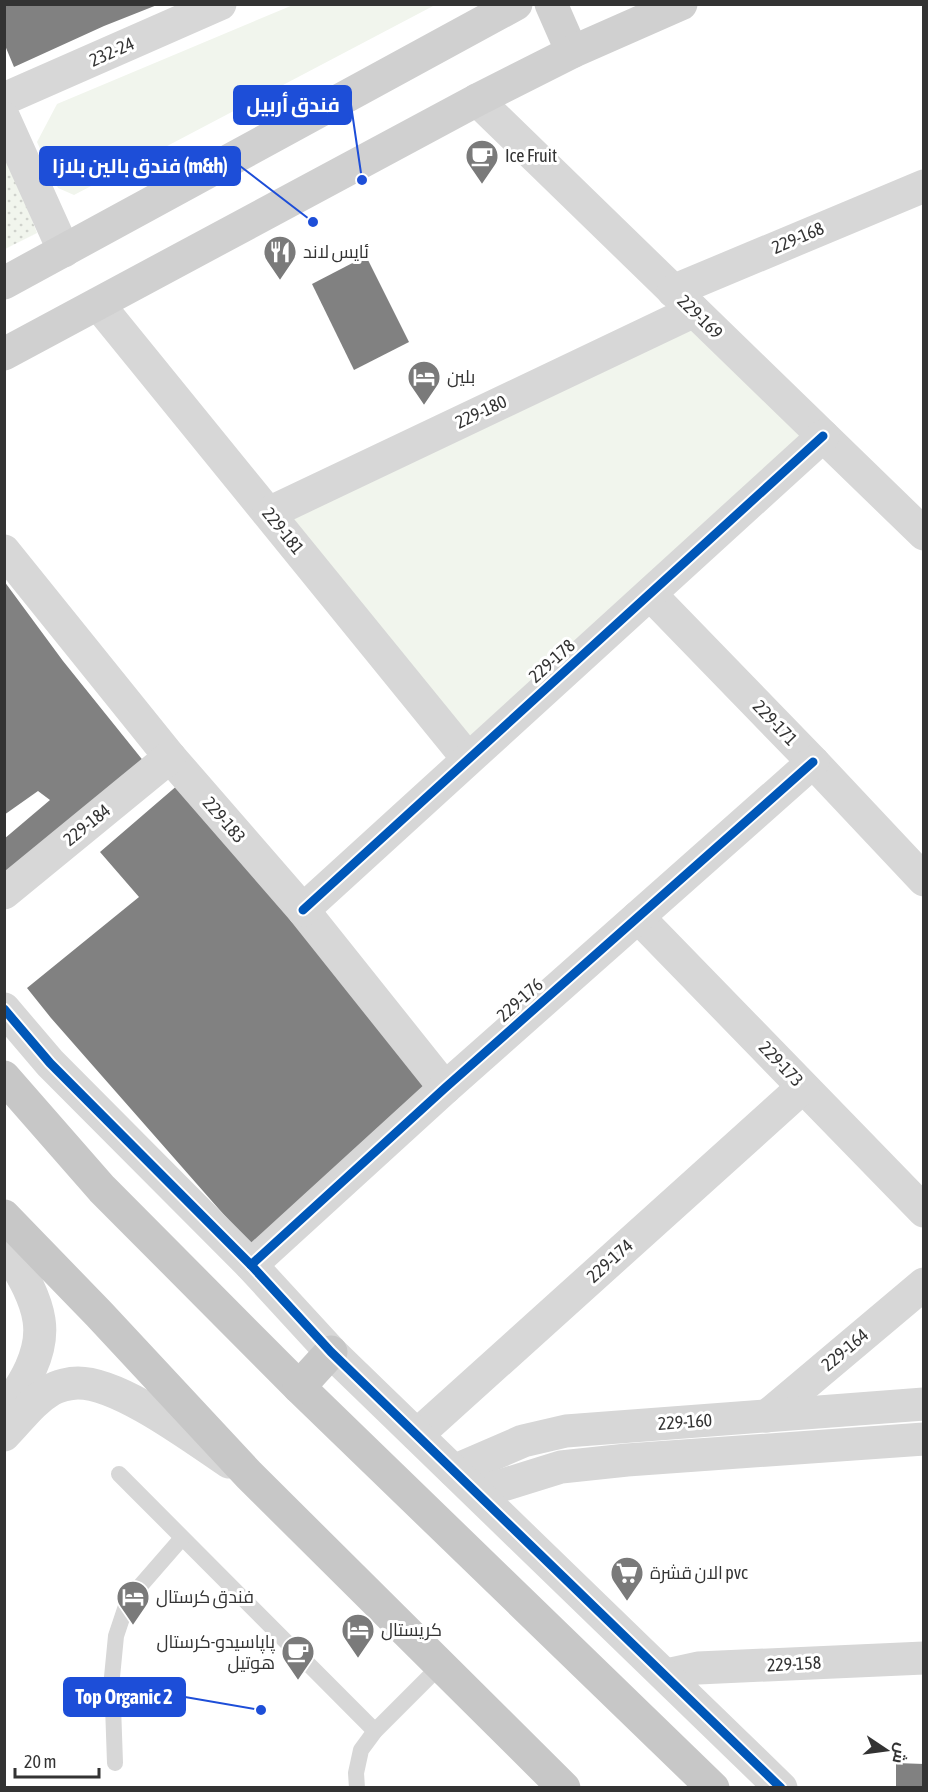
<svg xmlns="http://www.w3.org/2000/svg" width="928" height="1792" font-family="'Asap Condensed',Cairo,sans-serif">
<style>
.green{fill:#f1f5ed}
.garden{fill:url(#garden-dots)}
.building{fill:#818181}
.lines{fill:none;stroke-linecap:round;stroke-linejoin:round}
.service{stroke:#d7d7d7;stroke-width:16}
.minor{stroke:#d7d7d7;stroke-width:33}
.tertiary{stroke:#d7d7d7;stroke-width:33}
.secondary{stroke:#d0d0d0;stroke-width:33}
.trunk{stroke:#c7c7c7;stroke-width:33}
.cycleway-casing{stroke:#fff;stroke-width:13}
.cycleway{stroke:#0057b8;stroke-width:9}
.labels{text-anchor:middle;stroke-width:6;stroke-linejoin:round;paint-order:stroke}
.street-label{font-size:18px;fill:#333;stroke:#fff}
.poi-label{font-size:18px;fill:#333;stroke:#fff;text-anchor:start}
.leader{fill:none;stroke:#1d4ed8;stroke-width:2}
.callout-dot{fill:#1d4ed8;stroke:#fff;stroke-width:2}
.callout{fill:#1d4ed8;stroke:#1d4ed8;stroke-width:2}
.callout-label{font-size:20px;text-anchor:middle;font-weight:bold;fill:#fff}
</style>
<defs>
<pattern id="garden-dots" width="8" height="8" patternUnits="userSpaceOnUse" patternTransform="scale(1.5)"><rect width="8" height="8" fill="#f1f5ed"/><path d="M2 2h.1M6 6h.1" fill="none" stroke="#cfd2cc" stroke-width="1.8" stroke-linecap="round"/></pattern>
</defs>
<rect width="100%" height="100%" fill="#fff"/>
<!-- green -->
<g class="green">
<path d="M293,5H435L74,195L58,188L37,142L57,104Z"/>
<path d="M694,311L823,436L468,759L269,513Z"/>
</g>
<!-- garden -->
<path class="garden" d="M4,146L37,233L5,249H4Z"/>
<!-- building -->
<g class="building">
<path d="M4,4H157V5L104,26L14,67L4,43Z"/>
<path d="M366,256L409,342L354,370L312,284Z"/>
<path d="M4,581L63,661L145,763L4,880V839L50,800L38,791L4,815Z"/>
<path d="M179,784L433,1093L254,1249L51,1018L27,988L139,897L100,852Z"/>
<path d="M896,1763L924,1764V1788H896Z"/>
</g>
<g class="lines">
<!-- service -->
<g class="service">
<path d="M119,1474L375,1731"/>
<path d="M115,1763L112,1677L116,1636L128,1600L182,1538"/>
<path d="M357,1788L356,1773L361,1750L375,1731L441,1665"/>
</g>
<!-- minor -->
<g class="minor">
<path d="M4,99L220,4"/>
<path d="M477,100L924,534"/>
<path d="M4,118L64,251"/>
<path d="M673,291L924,186"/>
<path d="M98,304L468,759"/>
<path d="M269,513L694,311"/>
<path d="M4,551L170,757L303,910L445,1088"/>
<path d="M650,594L813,762L924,880"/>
<path d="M4,893L170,757"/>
<path d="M303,910L823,436"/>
<path d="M638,917L924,1211"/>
<path d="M251,1265L445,1088L813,762"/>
<path d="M767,1416L924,1284"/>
<path d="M417,1435L803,1087"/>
<path d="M454,1471L523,1441L566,1431L924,1404"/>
<path d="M477,1493L561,1467L627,1460L924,1439"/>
<path d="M666,1675L698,1668L924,1658"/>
</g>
<!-- tertiary -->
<g class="tertiary">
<path d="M4,1009L50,1063L251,1265L331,1352L781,1788"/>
<path d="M4,1244C17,1267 35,1293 39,1320C44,1352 24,1386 4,1409"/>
<path d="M4,1435C19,1420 32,1401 51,1390C57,1386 70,1383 78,1383C120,1383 193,1438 229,1462"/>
</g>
<!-- secondary -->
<g class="secondary">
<path d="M551,4L572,52"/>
<path d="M4,283L516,4"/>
<path d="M4,354L477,100L572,52L681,4"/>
</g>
<!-- trunk -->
<g class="trunk">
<path d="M4,1077L102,1189L299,1387L713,1788"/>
<path d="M4,1216L99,1314L249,1475L564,1788"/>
<path d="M299,1387L331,1352"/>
</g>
<!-- cycleway casing -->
<g class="cycleway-casing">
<g id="cycleway">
<path d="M303,910L823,436"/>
<path d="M4,1009L50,1063L251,1265L331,1352L781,1788"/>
<path d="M251,1265L445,1088L813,762"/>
</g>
</g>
<!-- cycleway -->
<use href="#cycleway" class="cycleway"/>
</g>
<!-- icons -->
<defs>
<g id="cafe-pin" transform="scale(1.725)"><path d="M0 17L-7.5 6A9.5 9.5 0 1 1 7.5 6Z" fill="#7a7a7a" stroke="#fff"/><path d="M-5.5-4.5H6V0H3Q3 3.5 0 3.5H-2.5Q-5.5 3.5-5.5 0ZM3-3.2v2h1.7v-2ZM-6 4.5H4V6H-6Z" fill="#fff"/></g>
<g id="restaurant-pin" transform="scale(1.725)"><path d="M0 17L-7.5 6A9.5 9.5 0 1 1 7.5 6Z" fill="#7a7a7a" stroke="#fff"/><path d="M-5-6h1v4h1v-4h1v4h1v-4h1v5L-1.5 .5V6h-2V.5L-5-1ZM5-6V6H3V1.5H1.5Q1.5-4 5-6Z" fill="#fff"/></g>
<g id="hotel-pin" transform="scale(1.725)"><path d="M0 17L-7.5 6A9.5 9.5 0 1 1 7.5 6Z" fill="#7a7a7a" stroke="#fff"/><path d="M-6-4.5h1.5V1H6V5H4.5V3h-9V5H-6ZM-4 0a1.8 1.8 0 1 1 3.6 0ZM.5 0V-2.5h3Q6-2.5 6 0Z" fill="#fff"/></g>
<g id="supermarket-pin" transform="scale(1.725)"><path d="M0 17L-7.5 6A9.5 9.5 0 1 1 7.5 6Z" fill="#7a7a7a" stroke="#fff"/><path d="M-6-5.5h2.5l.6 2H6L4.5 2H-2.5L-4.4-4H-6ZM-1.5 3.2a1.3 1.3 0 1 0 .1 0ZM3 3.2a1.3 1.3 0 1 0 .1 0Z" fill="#fff"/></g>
</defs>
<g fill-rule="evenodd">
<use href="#cafe-pin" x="482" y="156"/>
<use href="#restaurant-pin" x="280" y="252"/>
<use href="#hotel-pin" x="424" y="377"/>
<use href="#supermarket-pin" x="627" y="1573"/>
<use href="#hotel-pin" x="133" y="1597"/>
<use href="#hotel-pin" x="358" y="1630"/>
<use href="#cafe-pin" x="298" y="1652"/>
</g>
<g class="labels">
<!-- street labels -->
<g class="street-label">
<text transform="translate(112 52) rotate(-24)" y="6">232-24</text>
<text transform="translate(798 238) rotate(-23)" y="6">229-168</text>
<text transform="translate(700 317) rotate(44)" y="6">229-169</text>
<text transform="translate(481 412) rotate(-25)" y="6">229-180</text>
<text transform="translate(283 531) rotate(51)" y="6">229-181</text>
<text transform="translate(552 661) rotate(-42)" y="6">229-178</text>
<text transform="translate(775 723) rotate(46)" y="6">229-171</text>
<text transform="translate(224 820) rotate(49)" y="6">229-183</text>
<text transform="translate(87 825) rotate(-39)" y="6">229-184</text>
<text transform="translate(520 1000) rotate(-42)" y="6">229-176</text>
<text transform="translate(781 1064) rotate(46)" y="6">229-173</text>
<text transform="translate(610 1261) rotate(-42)" y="6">229-174</text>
<text transform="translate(845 1350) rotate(-40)" y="6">229-164</text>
<text transform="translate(685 1422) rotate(-4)" y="6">229-160</text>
<text transform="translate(794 1664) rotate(-3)" y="6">229-158</text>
</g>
<!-- poi labels -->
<g class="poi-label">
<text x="505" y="162">Ice Fruit</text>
<text x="303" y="258">ئایس لاند</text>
<text x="447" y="383">بلين</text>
<text x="650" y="1579">الان قشرة pvc</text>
<text x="156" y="1603">فندق کرستال</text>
<text x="381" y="1636">كريستال</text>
<text x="275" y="1648" text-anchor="end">پاپاسيدو-كرستال<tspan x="275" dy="21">هوتيل</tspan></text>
</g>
</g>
<!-- callouts -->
<path class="leader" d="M362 180L351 105M313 222L240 166M261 1710L185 1697"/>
<g class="callout-dot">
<circle cx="362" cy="180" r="6"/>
<circle cx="313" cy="222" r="6"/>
<circle cx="261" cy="1710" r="6"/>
</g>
<g class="callout">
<rect x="234" y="86" width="117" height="38" rx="6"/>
<rect x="40" y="147" width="200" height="38" rx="6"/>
<rect x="64" y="1678" width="121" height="38" rx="6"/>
</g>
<g class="callout-label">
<text x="293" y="112">فندق أربيل</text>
<text x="140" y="173">فندق بالين بلازا (m&amp;h)</text>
<text x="124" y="1704">Top Organic 2</text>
</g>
<!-- border -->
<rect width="928" height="1792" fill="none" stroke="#333333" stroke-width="12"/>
<!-- north arrow -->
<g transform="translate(886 1750) rotate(103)" stroke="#ffffff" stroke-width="4.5" paint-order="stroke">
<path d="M0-4.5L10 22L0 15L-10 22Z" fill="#333333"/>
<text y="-9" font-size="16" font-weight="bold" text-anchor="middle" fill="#333333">ش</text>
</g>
<!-- scale -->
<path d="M15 1768v9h84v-9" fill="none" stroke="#333333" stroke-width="3"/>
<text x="24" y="1768" font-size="18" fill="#333333" stroke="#ffffff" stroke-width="4.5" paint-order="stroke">20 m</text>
</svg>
